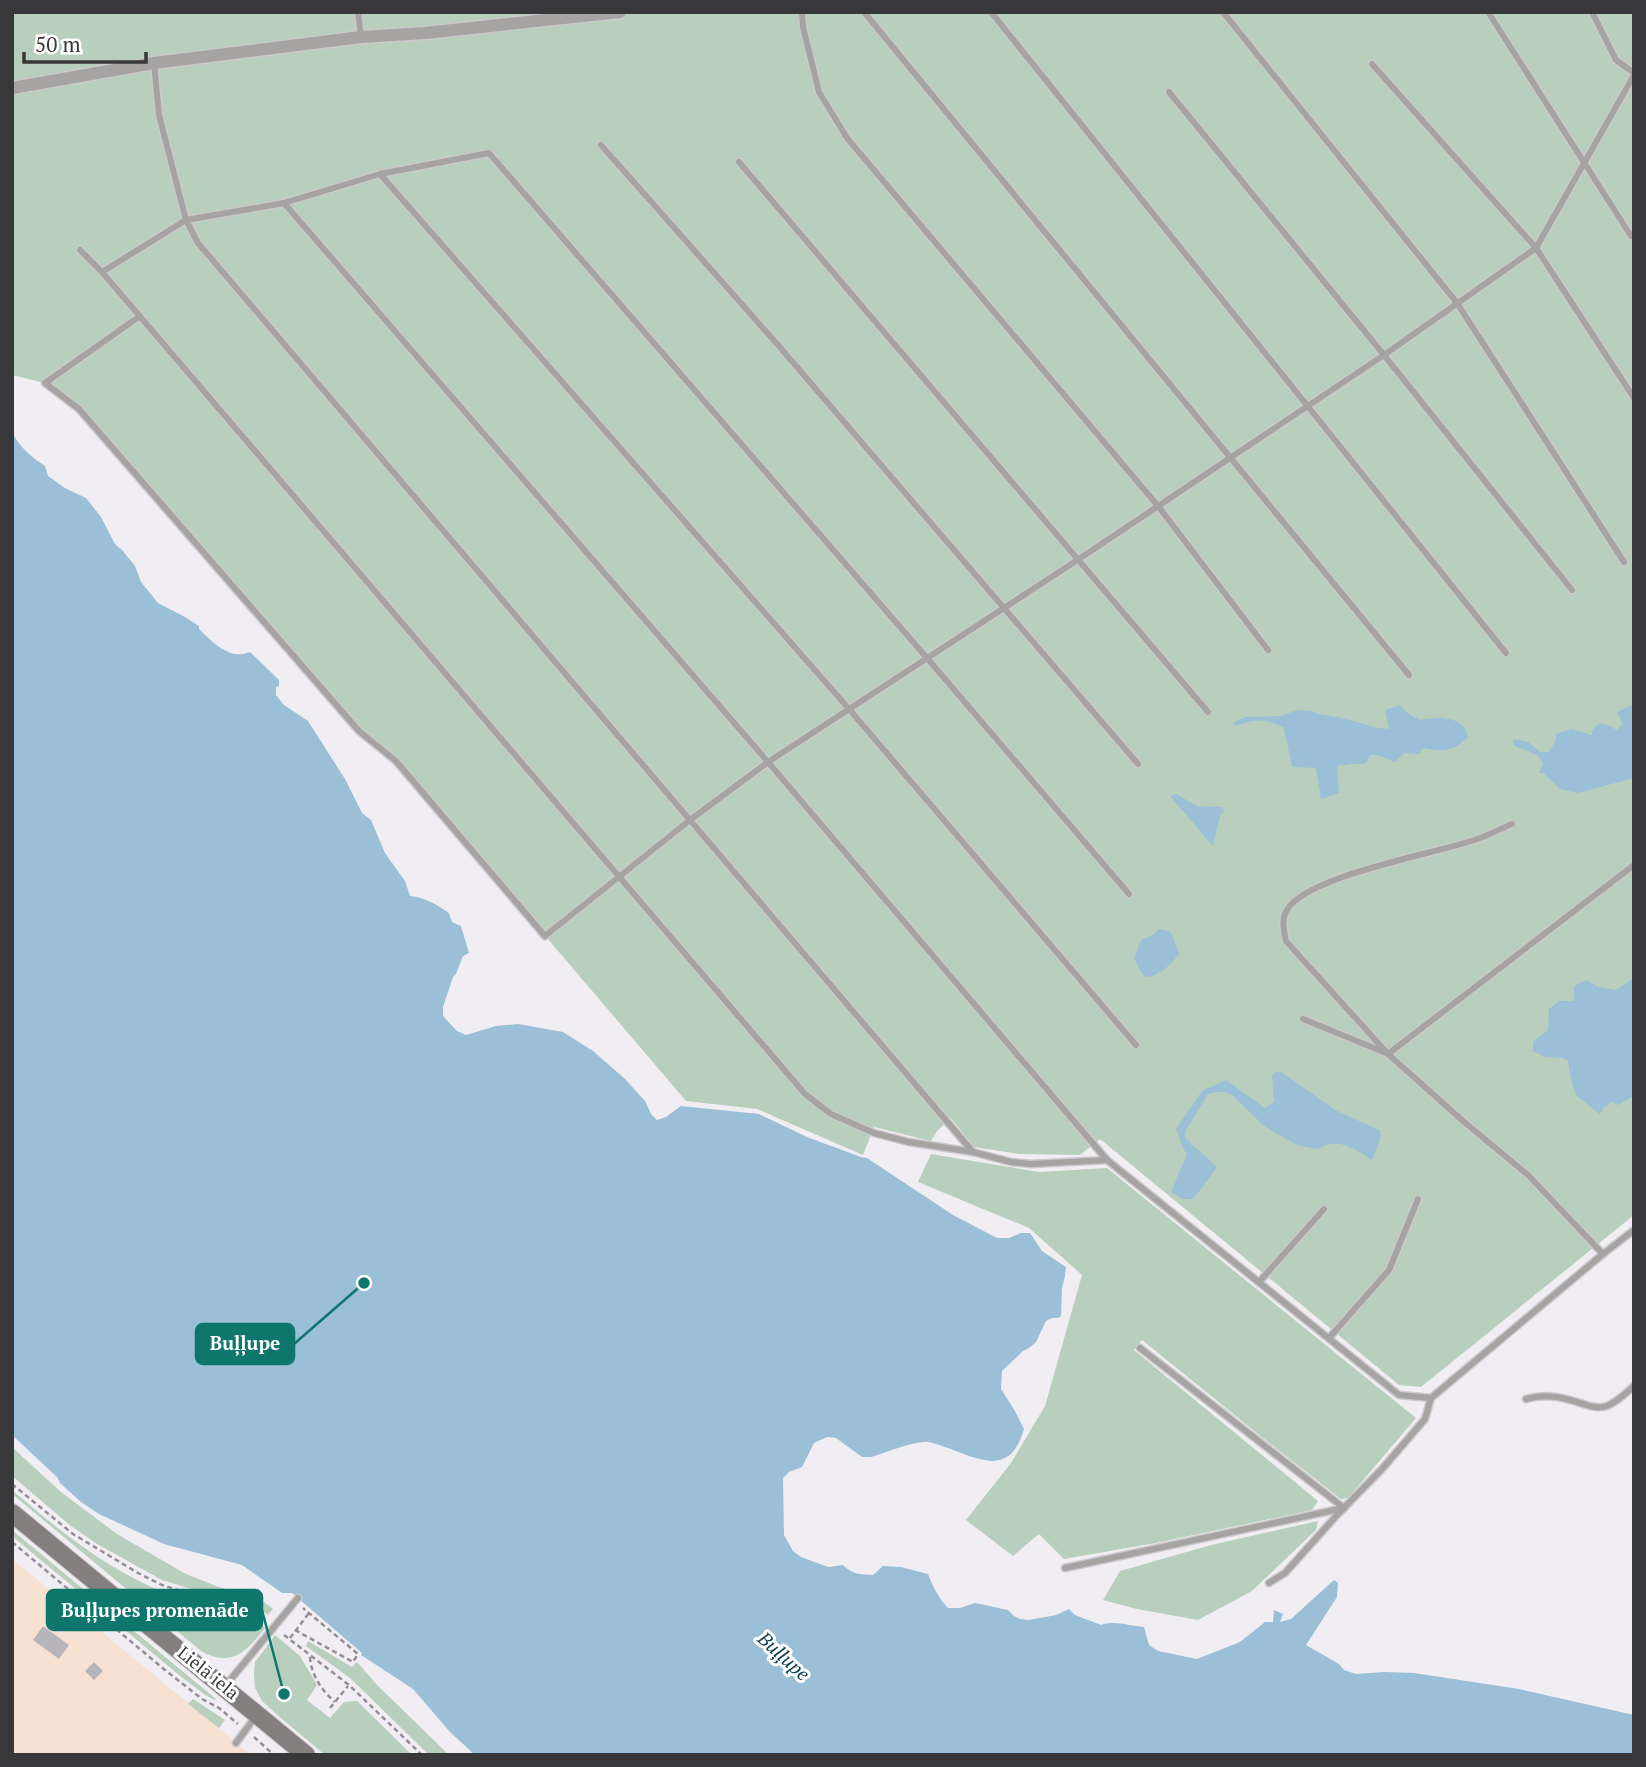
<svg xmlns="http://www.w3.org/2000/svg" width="1646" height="1767" font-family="'PT Serif',serif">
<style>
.industrial{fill:#f6e1d3}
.green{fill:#b8cfbd}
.water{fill:#9abfd6}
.building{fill:#b8b5ba}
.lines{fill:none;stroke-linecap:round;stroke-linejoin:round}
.service-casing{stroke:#ccc9ce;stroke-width:9}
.minor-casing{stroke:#ccc9ce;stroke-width:15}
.secondary-casing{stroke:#ccc9ce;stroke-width:20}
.path{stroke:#929094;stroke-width:2.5;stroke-dasharray:5 3.5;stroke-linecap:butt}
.service{stroke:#a6a4a3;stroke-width:6}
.minor{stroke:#a6a4a3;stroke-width:12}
.secondary{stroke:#837f7e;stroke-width:18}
.labels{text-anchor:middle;stroke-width:6;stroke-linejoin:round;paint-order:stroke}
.street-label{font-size:18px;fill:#383739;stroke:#fff}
.water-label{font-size:19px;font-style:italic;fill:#063850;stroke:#fff}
.leader{fill:none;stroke:#0f766e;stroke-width:2.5}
.callout-dot{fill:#0f766e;stroke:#fff;stroke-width:2.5}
.callout{fill:#0f766e;stroke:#0f766e;stroke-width:2.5}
.callout-label{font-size:19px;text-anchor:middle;font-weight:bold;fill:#fff}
</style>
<rect width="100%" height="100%" fill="#f1eef3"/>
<!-- industrial -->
<path class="industrial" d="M12,1559L219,1728L250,1755H12Z"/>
<!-- green -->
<g class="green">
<path d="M12,12H1634V1215L1421,1387L1399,1385L1100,1139L1080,1155L1019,1154L974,1147L951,1118L937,1131L931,1141L874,1127L863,1155L757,1109L686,1101L396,761L359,731L79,409L45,383L12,375Z"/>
<path d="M931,1154L1039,1172L1107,1168L1416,1418L1348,1498L1341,1499L1263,1438L1142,1340L1134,1350L1318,1501L1312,1510L1156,1543L1064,1559L1039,1534L1013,1556L966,1520L1011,1463L1045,1406L1082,1275L1029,1228L918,1182Z"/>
<path d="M12,1447L61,1492L117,1534L184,1573L216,1586L263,1601L273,1609L268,1615L261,1610L162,1580L97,1544L71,1526L12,1476Z"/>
<path d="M12,1490C59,1530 107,1570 164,1592C195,1604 227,1611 257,1621L265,1628C246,1652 232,1668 201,1651L12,1494Z"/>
<path d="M1318,1521L1316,1530L1252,1591L1198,1620L1137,1609L1103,1600L1120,1571L1211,1545Z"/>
<path d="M12,1530L216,1699L215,1700L205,1695L179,1675L12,1536Z"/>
<path d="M275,1635L300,1656L317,1685L307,1700L330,1718L344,1702L357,1701L412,1755H325L275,1713L262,1701L255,1688L254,1674L255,1662Z"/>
<path d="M308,1641L352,1667L357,1662L377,1685L449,1755H429L350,1678L306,1646Z"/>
<path d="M193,1699L225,1720L219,1728L188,1704Z"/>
</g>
<!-- water -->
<g class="water">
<path d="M12,433C21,448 31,457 45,466L48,476L65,488L86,498L101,517L115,544L123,551L135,566L141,582L158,603L185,617L199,626V629C213,642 229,661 250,652L279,680V686L276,687V695L284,705L308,721L345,779L362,813L371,820L385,853L405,881L410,896C425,897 437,905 449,913L452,922L461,926L469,953L463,956L456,974L453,977L443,1007V1016L457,1031L466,1035L496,1026L518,1024L563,1032L593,1051L625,1079L645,1101L651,1114L657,1120L666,1117L681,1106L759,1114L807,1137L861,1157L867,1158L953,1215L997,1238H1009L1021,1233H1030L1042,1251L1066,1267L1065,1276L1062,1288L1061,1316L1058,1318H1052L1046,1321L1036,1342L1029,1348L1023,1351L1002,1371L1001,1389L1015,1411L1024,1429C1010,1478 979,1459 945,1447C938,1445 930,1441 924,1442C909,1443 887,1452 871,1457H862L836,1438L827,1437L814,1443L802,1467L789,1472L783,1478L784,1535L793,1551L801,1557L828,1567L843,1565C853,1575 860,1574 873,1575L883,1566L901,1567L928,1574C933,1587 938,1597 948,1608H960L975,1603L1008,1610L1014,1616L1020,1619L1029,1620L1056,1615L1069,1609L1075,1615L1101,1625C1114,1620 1130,1626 1144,1627L1149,1645L1158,1651L1197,1659L1240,1642L1265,1622H1273L1274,1610L1283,1614L1280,1622L1291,1619L1334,1580L1338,1583L1337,1597L1306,1645L1339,1664L1344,1670L1356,1674L1384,1672L1414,1673L1519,1689L1634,1715V1755H475L450,1732L413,1689L361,1655L362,1653L292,1593H282L242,1565L164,1544L99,1514L81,1502L60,1483L57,1477L12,1435Z"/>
<path d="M1634,704V778L1578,793L1560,789L1543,773H1539L1543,764L1537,755L1513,745V739L1528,742L1540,752H1549L1556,740V734L1571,729L1592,735V730L1599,724H1605L1617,730L1623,724L1617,712Z"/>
<path d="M1400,705L1409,714L1420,720C1431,717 1454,716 1463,726C1466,729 1466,733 1468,737C1453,752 1443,752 1423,748L1419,754L1404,753L1395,762L1377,755H1371L1365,764H1352L1337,766L1339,793L1321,799L1316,768L1292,767L1284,728C1266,718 1254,719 1236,726L1233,723L1245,717L1281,716L1297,710L1312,711L1318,714L1342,718L1378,728L1389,729L1385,710Z"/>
<path d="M1176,794L1197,806L1221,807L1224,810L1220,816L1213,846L1170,796Z"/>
<path d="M1159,929L1171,932L1179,954C1172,964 1158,977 1145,977L1140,971L1134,958L1141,940L1153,935Z"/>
<path d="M1634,978V1096L1618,1105L1612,1102L1603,1108L1600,1114L1576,1095L1571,1080L1568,1061L1563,1058L1545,1057L1533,1051V1042L1548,1030L1549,1009L1559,1001H1574V986L1587,980L1598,987L1616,990Z"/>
<path d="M1275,1072H1281L1337,1111L1379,1130L1381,1136L1372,1160C1353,1149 1339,1136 1318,1149L1297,1145L1264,1126L1232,1095C1223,1090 1217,1092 1208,1094L1185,1132V1138L1217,1167L1198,1193L1192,1199H1183L1171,1192L1187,1154C1179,1143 1181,1139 1176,1129L1202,1091L1226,1080L1265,1108L1274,1102L1272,1075Z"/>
</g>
<!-- building -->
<g class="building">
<path d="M43,1626L69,1645L59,1659L33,1640Z"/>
<path d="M94,1662L103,1671L94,1680L85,1671Z"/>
</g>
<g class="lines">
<!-- service casing -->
<g class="service-casing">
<g id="service">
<path d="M358,12L361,37"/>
<path d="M802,12L803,27L819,92L847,138L1158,506L1268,650"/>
<path d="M864,12L1409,675"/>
<path d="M991,12L1506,653"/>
<path d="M1223,12L1457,303L1624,562"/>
<path d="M1488,12L1631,236"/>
<path d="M1592,12L1616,60L1634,73"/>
<path d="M154,63L159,115L186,220L198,243L973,1152"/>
<path d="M1372,64L1536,248L1634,398"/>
<path d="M1169,92L1384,355L1572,590"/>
<path d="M601,145L778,345L1138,764"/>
<path d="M739,162L1208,712"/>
<path d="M380,174L849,709L1136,1045"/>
<path d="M284,203L768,762L1107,1160L1399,1395L1431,1398"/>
<path d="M80,250L102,272L805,1094L831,1114L874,1133L909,1142L973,1152L1011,1162L1031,1164L1107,1160"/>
<path d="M102,272L186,220L284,203L380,174L489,153L927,658L1129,894"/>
<path d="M140,316L45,383L79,409L359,731L396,761L545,936L690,820L768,762L1079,559L1384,355L1536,248L1634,75"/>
<path d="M1634,865L1388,1054L1463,1121L1528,1175L1603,1254L1634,1230"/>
<path d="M1303,1019L1386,1053"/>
<path d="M1388,1054L1286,941C1284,931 1281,919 1287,910C1307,875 1436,854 1477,839C1489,835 1500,829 1512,824"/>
<path d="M1259,1282L1324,1209"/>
<path d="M1329,1338L1389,1270L1418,1199"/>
<path d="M1140,1348L1344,1508"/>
<path d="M1526,1399C1540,1395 1556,1396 1570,1400C1582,1403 1595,1410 1607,1406C1617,1402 1626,1393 1634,1386"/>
<path d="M1065,1568L1344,1508"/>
<path d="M1269,1583L1285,1573L1338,1514L1382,1469L1425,1419L1431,1398L1603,1254"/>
<path d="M226,1685L298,1598"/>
<path d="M236,1743L256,1716"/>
</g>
</g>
<!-- minor casing -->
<g class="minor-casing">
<path id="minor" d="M12,88L154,63L361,37L425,33L620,12"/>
</g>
<!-- secondary casing -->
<g class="secondary-casing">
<path id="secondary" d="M12,1513L306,1755"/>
</g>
<!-- path -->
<g class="path">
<path d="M12,1484L73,1534L138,1573L162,1585L251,1613L265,1620"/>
<path d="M12,1542L165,1670L202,1699L219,1708L238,1724"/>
<path d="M295,1630L353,1662L358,1654L303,1608"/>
<path d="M284,1635L349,1685L422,1755"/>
<path d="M290,1638L309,1613"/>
<path d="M310,1657C311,1675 322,1691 335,1702"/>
<path d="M330,1708L348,1686"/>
<path d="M254,1737L274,1755"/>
</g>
<!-- service -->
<use href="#service" class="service"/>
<!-- minor -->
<use href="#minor" class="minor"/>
<!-- secondary -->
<use href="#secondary" class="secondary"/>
</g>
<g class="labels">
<!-- street labels -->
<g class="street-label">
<text transform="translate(208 1673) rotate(39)" y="6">Lielā iela</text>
</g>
<!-- water labels -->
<g class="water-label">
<text transform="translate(784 1656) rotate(42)" y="7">Buļļupe</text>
</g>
</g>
<!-- callouts -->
<path class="leader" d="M364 1283L294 1344M284 1694L262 1610"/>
<g class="callout-dot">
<circle cx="364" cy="1283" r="7"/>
<circle cx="284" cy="1694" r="7"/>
</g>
<g class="callout">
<rect x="196" y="1324" width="98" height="40" rx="7"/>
<rect x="47" y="1590" width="215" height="40" rx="7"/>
</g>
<g class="callout-label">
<text x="245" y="1350">Buļļupe</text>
<text x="155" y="1617">Buļļupes promenāde</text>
</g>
<!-- border -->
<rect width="1646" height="1767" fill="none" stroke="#383739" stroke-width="28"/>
<!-- scale -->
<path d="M24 52v10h122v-10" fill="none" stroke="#383739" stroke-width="3.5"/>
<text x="35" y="52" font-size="21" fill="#383739" stroke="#ffffff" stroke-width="5" paint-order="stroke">50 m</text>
</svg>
